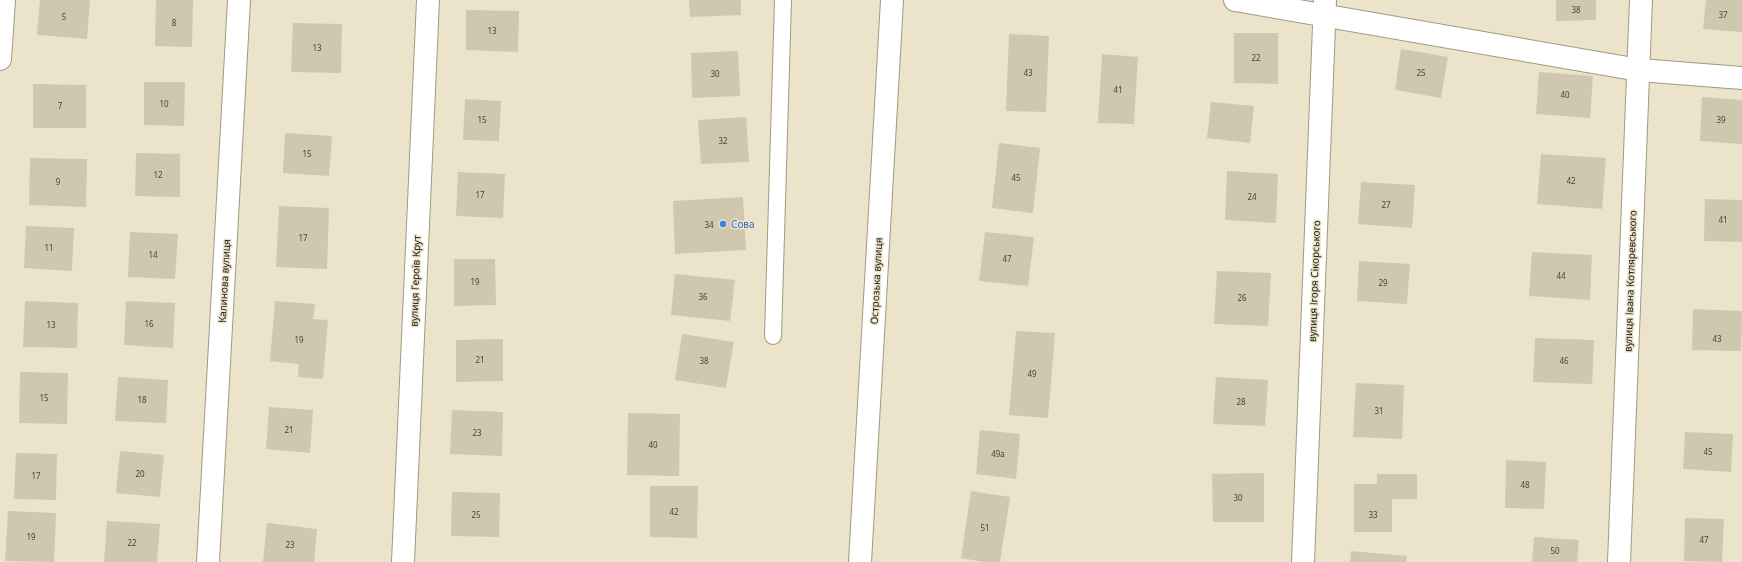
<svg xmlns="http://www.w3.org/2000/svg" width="1742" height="562" font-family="'Noto Sans',sans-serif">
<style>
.building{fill:#cfc7ae}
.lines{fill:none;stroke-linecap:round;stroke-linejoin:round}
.service-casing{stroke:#a19981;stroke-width:18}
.minor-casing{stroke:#a19981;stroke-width:24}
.secondary-casing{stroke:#a19981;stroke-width:24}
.service{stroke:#fff;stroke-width:16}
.minor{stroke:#fff;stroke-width:22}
.secondary{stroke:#fff;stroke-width:22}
.shop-dot{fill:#3f7fe0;stroke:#ece4ca;stroke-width:1.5}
.labels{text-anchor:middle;stroke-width:3;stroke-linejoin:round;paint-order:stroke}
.number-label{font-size:8px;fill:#494438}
.shop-label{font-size:10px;fill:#366cbe;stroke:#ece4ca;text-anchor:start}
.street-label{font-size:10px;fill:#1c1910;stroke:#ece4ca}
</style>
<rect width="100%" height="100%" fill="#ece4ca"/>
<!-- building -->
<g class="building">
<path d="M40,0H90L87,39L37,35Z"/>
<path d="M156,0H193L192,47L155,46Z"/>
<path d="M689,0H741V15L690,17Z"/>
<path d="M1556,0H1596V20L1556,21Z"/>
<path d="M1706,0H1742V32L1703,29Z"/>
<path d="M466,10L519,11L518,52L466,50Z"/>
<path d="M293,23L342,24L341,73L291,72Z"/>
<path d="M1234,33H1278V84L1234,83Z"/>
<path d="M1009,34L1049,36L1046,112L1006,111Z"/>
<path d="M1401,49L1448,57L1441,98L1395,90Z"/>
<path d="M738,51L740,96L692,98L691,53Z"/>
<path d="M1102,54L1138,57L1134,124L1098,123Z"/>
<path d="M1539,72L1593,76L1590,118L1536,114Z"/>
<path d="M144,82H185L184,126L144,125Z"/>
<path d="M33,84L86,85V128H33Z"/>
<path d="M1702,97L1742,100V144L1700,141Z"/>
<path d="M465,99L501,101L499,141L463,140Z"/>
<path d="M1211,102L1254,106L1250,143L1207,138Z"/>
<path d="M746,117L749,162L701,164L698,120Z"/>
<path d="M285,133L332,136L329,176L283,173Z"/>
<path d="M999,143L1040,148L1033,213L992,208Z"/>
<path d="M136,153L180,154V197L135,196Z"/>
<path d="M1541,154L1606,158L1602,209L1537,204Z"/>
<path d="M30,158L87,159L86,207L29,205Z"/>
<path d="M1227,171L1278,174L1276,223L1225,220Z"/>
<path d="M458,172L505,174L503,218L456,216Z"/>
<path d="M1361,182L1415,185L1412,228L1358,224Z"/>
<path d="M743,197L746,250L675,254L673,201Z"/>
<path d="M1705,199L1742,200V242L1704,241Z"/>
<path d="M279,206L329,208L327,269L276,267Z"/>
<path d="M26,226L74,228L72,271L24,268Z"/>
<path d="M130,232L178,234L175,279L128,277Z"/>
<path d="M985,232L1034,237L1028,286L979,281Z"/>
<path d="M1532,252L1592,255L1590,300L1529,296Z"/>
<path d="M454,259H495L496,305L454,306Z"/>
<path d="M1359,261L1410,264L1407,304L1357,301Z"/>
<path d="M1217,271L1271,273L1268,326L1214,324Z"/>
<path d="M675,274L735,280L730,321L671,315Z"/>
<path d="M25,301L78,303L77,348L23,347Z"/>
<path d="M126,301L175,303L173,348L124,345Z"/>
<path d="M275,301L315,304L313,319L328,320L323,379L298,377L299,364L270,361Z"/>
<path d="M1693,309L1742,311L1741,351L1692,350Z"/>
<path d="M1016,331L1055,333L1048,418L1009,415Z"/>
<path d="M682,334L734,342L726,388L675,380Z"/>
<path d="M1535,338L1594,340L1592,384L1533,382Z"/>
<path d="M503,339V381L456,382V340Z"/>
<path d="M20,372L68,373L67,424L19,423Z"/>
<path d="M118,377L168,380L166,423L115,421Z"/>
<path d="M1216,377L1268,380L1265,426L1213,424Z"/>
<path d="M1356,383L1404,385L1402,439L1353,437Z"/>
<path d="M269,407L313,410L310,453L266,449Z"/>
<path d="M452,410L503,412L502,456L450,454Z"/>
<path d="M628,413L680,414L679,476L627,475Z"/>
<path d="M980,430L1020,434L1016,479L976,474Z"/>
<path d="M1685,432L1733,434L1731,472L1683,469Z"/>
<path d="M120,451L164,455L160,497L116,493Z"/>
<path d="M16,453L57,454L56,500L14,499Z"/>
<path d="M1506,460L1546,462L1544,509L1505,508Z"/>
<path d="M1264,473V522H1213L1212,474Z"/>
<path d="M1377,474H1417V499H1392V532H1354V484H1377Z"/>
<path d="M650,486H698L697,538L650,537Z"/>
<path d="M971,491L1010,497L1000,562H984L961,558Z"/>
<path d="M452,492L500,493L499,537L451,536Z"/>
<path d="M8,511L56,513L54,562L5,561Z"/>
<path d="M1685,518L1724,519L1722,562L1684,561Z"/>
<path d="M107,521L160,524L157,562H104Z"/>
<path d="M267,523L317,529L314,562H263Z"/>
<path d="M1534,537L1579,540L1577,562H1532Z"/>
<path d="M1351,551L1407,556L1406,562H1350Z"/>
</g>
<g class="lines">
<!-- service casing -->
<g class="service-casing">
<path id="service" d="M773,336L783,0"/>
</g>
<!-- minor casing -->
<g class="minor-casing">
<g id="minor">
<path d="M1235,0L1639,70L1742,78"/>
<path d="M0,59L4,0"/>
<path d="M208,562L239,0"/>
<path d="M403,562L428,0"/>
<path d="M1303,562L1325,0"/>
<path d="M1619,562L1641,0"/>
</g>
</g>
<!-- secondary casing -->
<g class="secondary-casing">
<path id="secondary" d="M860,562L892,0"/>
</g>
<!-- service -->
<use href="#service" class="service"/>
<!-- minor -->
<use href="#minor" class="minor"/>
<!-- secondary -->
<use href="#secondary" class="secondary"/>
</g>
<!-- markers -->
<circle class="shop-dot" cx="723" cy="224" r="4"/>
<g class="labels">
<!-- number labels -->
<g class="number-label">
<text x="1576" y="13">38</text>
<text x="1723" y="18">37</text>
<text x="64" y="20">5</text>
<text x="174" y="26">8</text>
<text x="492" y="34">13</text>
<text x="317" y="51">13</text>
<text x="1256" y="61">22</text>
<text x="1028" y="76">43</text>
<text x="1421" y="76">25</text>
<text x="715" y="77">30</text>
<text x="1118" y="93">41</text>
<text x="1565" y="98">40</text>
<text x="164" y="107">10</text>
<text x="60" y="109">7</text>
<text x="482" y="123">15</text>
<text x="1721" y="123">39</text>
<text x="723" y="144">32</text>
<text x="307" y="157">15</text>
<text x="158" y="178">12</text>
<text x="1016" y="181">45</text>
<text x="1571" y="184">42</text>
<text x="58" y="185">9</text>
<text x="480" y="198">17</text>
<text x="1252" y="200">24</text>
<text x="1386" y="208">27</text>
<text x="1723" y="223">41</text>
<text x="709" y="228">34</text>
<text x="303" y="241">17</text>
<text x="49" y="251">11</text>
<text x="153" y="258">14</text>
<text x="1007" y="262">47</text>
<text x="1561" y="279">44</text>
<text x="475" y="285">19</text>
<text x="1383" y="286">29</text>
<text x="703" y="300">36</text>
<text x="1242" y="301">26</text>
<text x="149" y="327">16</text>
<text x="51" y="328">13</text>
<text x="1717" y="342">43</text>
<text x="299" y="343">19</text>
<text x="480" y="363">21</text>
<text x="704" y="364">38</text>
<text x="1564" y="364">46</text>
<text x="1032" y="377">49</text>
<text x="44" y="401">15</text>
<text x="142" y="403">18</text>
<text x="1241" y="405">28</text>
<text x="1379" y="414">31</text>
<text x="289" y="433">21</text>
<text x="477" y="436">23</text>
<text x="653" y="448">40</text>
<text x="1708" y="455">45</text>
<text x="998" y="457">49а</text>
<text x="140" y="477">20</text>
<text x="36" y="479">17</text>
<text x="1525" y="488">48</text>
<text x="1238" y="501">30</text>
<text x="674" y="515">42</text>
<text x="476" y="518">25</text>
<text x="1373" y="518">33</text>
<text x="985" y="531">51</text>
<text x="31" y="540">19</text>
<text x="1704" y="543">47</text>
<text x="132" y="546">22</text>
<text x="290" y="548">23</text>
<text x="1555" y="554">50</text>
</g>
<!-- shop labels -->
<g class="shop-label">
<text x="731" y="228">Сова</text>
</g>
<!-- street labels -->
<g class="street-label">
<text transform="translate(224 281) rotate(-87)" y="4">Калинова вулиця</text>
<text transform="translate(415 281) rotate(-88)" y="4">вулиця Героїв Крут</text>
<text transform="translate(876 281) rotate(-87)" y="4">Острозька вулиця</text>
<text transform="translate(1314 281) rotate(-88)" y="4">вулиця Ігоря Сікорського</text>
<text transform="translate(1630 281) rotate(-88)" y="4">вулиця Івана Котляревського</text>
</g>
</g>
</svg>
